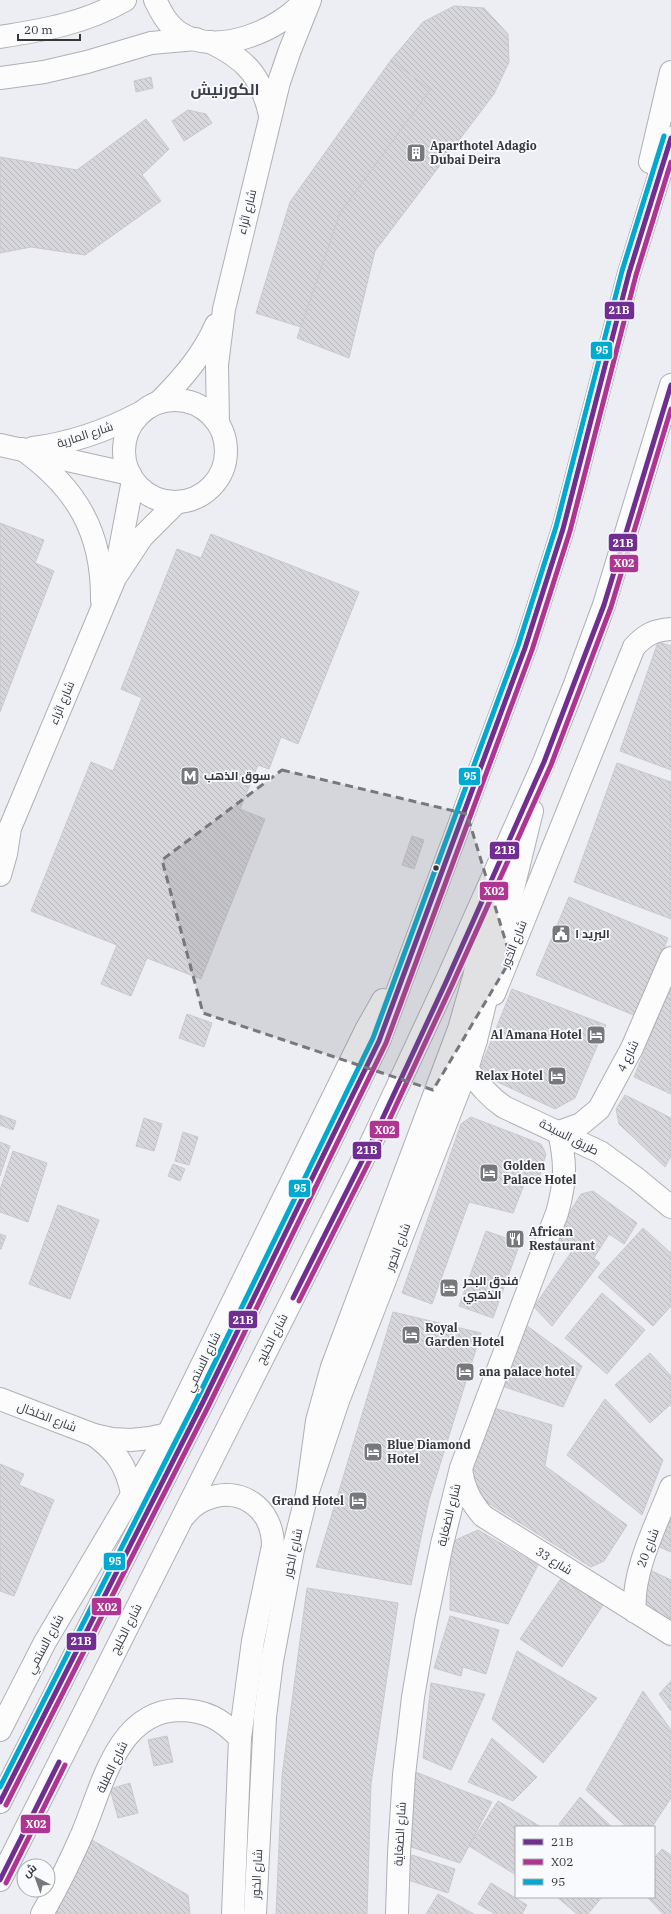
<svg xmlns="http://www.w3.org/2000/svg" width="671" height="1914" font-family="'IBM Plex Serif',Cairo,serif">
<style>
.building{fill:url(#building-back-hatch);stroke:#c9c9cd}
.lines{fill:none;stroke-linecap:round;stroke-linejoin:round}
.street-casing{stroke:#aeb0b5;stroke-width:24}
.secondary-casing{stroke:#aeb0b5;stroke-width:24}
.primary-casing{stroke:#aeb0b5;stroke-width:24}
.street{stroke:#fcfcfd;stroke-width:22}
.secondary{stroke:#fcfcfd;stroke-width:22}
.primary{stroke:#fcfcfd;stroke-width:22}
.bus-1-casing{stroke:#f8fafe;stroke-width:8}
.bus-2-casing{stroke:#f8fafe;stroke-width:8}
.bus-3-casing{stroke:#f8fafe;stroke-width:8}
.bus-1{stroke:#6f2e90;stroke-width:5}
.bus-2{stroke:#b03593;stroke-width:5}
.bus-3{stroke:#00a9ce;stroke-width:5}
.marked{fill:#76787c;fill-opacity:0.2;stroke:#76787c;stroke-width:3;stroke-dasharray:8 5;stroke-linejoin:round}
.bus-dot{fill:#37383c;stroke:#f8fafe;stroke-width:1.5}
.labels{text-anchor:middle;stroke-width:3.5;stroke-linejoin:round;paint-order:stroke}
.poi-label{font-size:12px;font-weight:bold;fill:#37383c;stroke:#f8fafe;text-anchor:start}
.street-label{font-size:12px;fill:#37383c;stroke:#f8fafe}
.district-label{font-size:16px;font-weight:bold;fill:#3d3f48;stroke:#f8fafe}
.line-badge{stroke:#f8fafe;stroke-width:1.5}
.badge-label{font-size:11px;text-anchor:middle;font-weight:bold;fill:#fff}
</style>
<defs>
<pattern id="building-back-hatch" width="6" height="6" patternUnits="userSpaceOnUse"><rect width="6" height="6" fill="#d7d7db"/><path d="M-1 5l2 2M0 0l6 6M5-1l2 2" fill="none" stroke="#b9b9bd"/></pattern>
</defs>
<rect width="100%" height="100%" fill="#eceef4"/>
<!-- building -->
<g class="building">
<path d="M454,6L484,8L508,34L509,62L494,94L375,251L349,358L297,338L340,213L430,90L391,60L423,22Z"/>
<path d="M391,60L430,90L340,213L301,327L256,313L290,202Z"/>
<path d="M151,77L153,88L136,92L134,81Z"/>
<path d="M188,110L206,114L212,123L184,141L172,121Z"/>
<path d="M146,119L169,149L142,175L161,201L85,255L31,247L0,253V157L77,170Z"/>
<path d="M0,523L44,540L35,563L54,571L0,712Z"/>
<path d="M211,534L359,592L298,744L281,737L269,769L258,765L240,809L265,819L201,979L147,958L131,996L101,984L117,945L31,911L91,762L113,771L142,698L121,689L177,549L201,558Z"/>
<path d="M658,642L671,646V770L620,751Z"/>
<path d="M617,763L671,782V919L574,882Z"/>
<path d="M412,836L424,840L414,869L402,865Z"/>
<path d="M569,897L668,938L636,1016L536,975Z"/>
<path d="M671,985V1094L634,1077Z"/>
<path d="M512,989L606,1025L575,1098L555,1109L485,1076L481,1066Z"/>
<path d="M187,1014L212,1023L204,1047L179,1038Z"/>
<path d="M625,1095L671,1118V1156L665,1167L619,1124L616,1109Z"/>
<path d="M0,1115L16,1121L13,1130L0,1125Z"/>
<path d="M471,1117L541,1144L546,1154L537,1185L525,1182L513,1213L469,1202L432,1304L402,1293L461,1124Z"/>
<path d="M144,1118L162,1124L154,1151L136,1146Z"/>
<path d="M183,1132L198,1137L189,1165L175,1161Z"/>
<path d="M0,1142L10,1146L0,1176Z"/>
<path d="M13,1151L47,1163L28,1222L0,1212V1190Z"/>
<path d="M173,1164L185,1169L180,1181L168,1176Z"/>
<path d="M593,1191L637,1223L624,1244L609,1234L594,1258L600,1263L552,1326L534,1307L572,1251L555,1236L581,1194Z"/>
<path d="M58,1205L99,1220L70,1299L29,1284Z"/>
<path d="M643,1228L671,1253V1306L653,1326L598,1277Z"/>
<path d="M486,1231L520,1243L493,1318L459,1306Z"/>
<path d="M0,1234L6,1236L1,1249H0Z"/>
<path d="M602,1293L645,1330L607,1374L565,1338Z"/>
<path d="M393,1312L481,1333L429,1500L411,1585L316,1567Z"/>
<path d="M523,1323L582,1366L563,1407L502,1386Z"/>
<path d="M650,1353L671,1376V1404L650,1423L615,1385Z"/>
<path d="M605,1399L663,1460L642,1515L567,1455Z"/>
<path d="M494,1408L552,1425L545,1466L627,1525L604,1561L591,1567L480,1498L467,1472Z"/>
<path d="M0,1464L24,1474L19,1485L54,1500L14,1596L0,1591Z"/>
<path d="M671,1516V1552L655,1545Z"/>
<path d="M478,1530L538,1565L508,1624L450,1610L451,1542Z"/>
<path d="M648,1569L671,1580V1625L645,1608L644,1582Z"/>
<path d="M562,1577L603,1605L562,1667L520,1639Z"/>
<path d="M307,1588L398,1603L371,1784L367,1914H276L282,1776Z"/>
<path d="M450,1616L499,1630L486,1674L463,1667L461,1676L434,1668Z"/>
<path d="M517,1651L597,1698L543,1763L492,1719Z"/>
<path d="M671,1681V1711L659,1694Z"/>
<path d="M431,1683L485,1694L451,1770L423,1758Z"/>
<path d="M643,1691L671,1730V1798L652,1827H627L586,1790Z"/>
<path d="M167,1736L173,1762L154,1766L148,1740Z"/>
<path d="M492,1738L537,1777L513,1801L468,1782Z"/>
<path d="M408,1769L492,1802L460,1863L408,1846Z"/>
<path d="M130,1783L138,1813L118,1818L110,1789Z"/>
<path d="M580,1797L612,1827H563L559,1824Z"/>
<path d="M498,1801L541,1827H516V1875L469,1846Z"/>
<path d="M92,1840L188,1895L190,1914H47Z"/>
<path d="M662,1849L671,1855V1914H663L647,1897H654V1858Z"/>
<path d="M412,1855L455,1869L448,1893L405,1879Z"/>
<path d="M491,1883L527,1905L522,1914H495L478,1904Z"/>
<path d="M438,1894L474,1914H426Z"/>
<path d="M557,1897H602L588,1914H577Z"/>
</g>
<g class="lines">
<!-- street casing -->
<g class="street-casing">
<g id="street">
<path d="M210,42C246,59 261,76 270,115"/>
<circle cx="175" cy="451" r="51"/>
<path d="M159,402C182,379 203,355 216,325"/>
<path d="M218,421L217,365L224,309L279,82L290,50L310,0"/>
<path d="M0,445L130,474"/>
<path d="M33,448C71,443 106,431 140,413"/>
<path d="M22,449C77,488 103,533 102,601"/>
<path d="M117,565L133,480"/>
<path d="M0,875L6,854L10,828L115,578L142,537L177,502"/>
<path d="M494,994L634,647C645,635 654,630 671,629"/>
<path d="M0,1399L94,1435L112,1439L131,1440L150,1438L168,1434"/>
<path d="M94,1435C117,1452 126,1465 132,1493"/>
<path d="M461,1469C464,1489 470,1501 483,1516L671,1634"/>
<path d="M635,1612C631,1573 657,1523 671,1487"/>
<path d="M42,1914C57,1888 71,1860 83,1832C102,1787 117,1712 178,1710C206,1710 221,1719 240,1738"/>
<path d="M397,1914L399,1853L404,1775L413,1697L426,1621L442,1544L461,1468L557,1213C566,1181 566,1163 559,1132L581,1124L599,1109L632,1048L671,958"/>
</g>
</g>
<!-- secondary casing -->
<g class="secondary-casing">
<g id="secondary">
<path d="M155,0C161,12 167,24 178,32C216,57 278,32 305,0"/>
<path d="M0,37C44,30 86,23 125,0"/>
<path d="M0,78L44,72L87,62L151,43L196,39"/>
<path d="M467,1069C479,1084 488,1096 504,1107L600,1152L637,1179L671,1207"/>
<path d="M233,1914L240,1738"/>
<path d="M255,1914L265,1717L272,1661L293,1550L307,1494L338,1401L467,1069L476,1040"/>
</g>
</g>
<!-- primary casing -->
<g class="primary-casing">
<g id="primary">
<path d="M650,162L671,72"/>
<path d="M476,1040L532,811"/>
<path d="M307,1494L317,1421L332,1367L459,1029L474,977L489,905"/>
<path d="M185,1515C190,1509 197,1503 204,1500C240,1484 273,1508 273,1546L253,1641L240,1738"/>
<path d="M0,1730L45,1642L168,1434L366,1030L383,1000"/>
<path d="M0,1802L203,1402L379,1041L525,648L563,529L629,273L671,138"/>
<path d="M0,1880L373,1139L446,982L544,762L575,684L604,605L671,385"/>
</g>
</g>
<!-- street -->
<use href="#street" class="street"/>
<!-- secondary -->
<use href="#secondary" class="secondary"/>
<!-- primary -->
<use href="#primary" class="primary"/>
<!-- bus-1 casing -->
<g class="bus-1-casing">
<g id="bus-1">
<path d="M293,1298L373,1139L446,982L544,762L604,605L671,385"/>
<path d="M0,1802L203,1402L379,1041L525,648L563,529L629,273L671,138"/>
<path d="M0,1880L59,1762"/>
</g>
</g>
<!-- bus-2 casing -->
<g class="bus-2-casing">
<g id="bus-2">
<path d="M299,1301L379,1142L452,985L551,765L611,607L671,409"/>
<path d="M6,1805L209,1405L386,1043L532,650L570,531L636,275L671,162"/>
<path d="M6,1883L65,1765"/>
</g>
</g>
<!-- bus-3 casing -->
<g class="bus-3-casing">
<path id="bus-3" d="M0,1787L197,1399L373,1038L518,646L556,527L622,271L664,136"/>
</g>
<!-- bus-1 -->
<use href="#bus-1" class="bus-1"/>
<!-- bus-2 -->
<use href="#bus-2" class="bus-2"/>
<!-- bus-3 -->
<use href="#bus-3" class="bus-3"/>
</g>
<!-- marked area -->
<path class="marked" d="M282,770L467,814L511,959L433,1090L203,1013L162,860Z"/>
<!-- icons -->
<defs>
<g id="building-square" transform="scale(1)"><rect x="-9" y="-9" width="18" height="18" rx="4" fill="#76787c" stroke="#f8fafe"/><path d="M-4-6H4V6H1V3H-1V6H-4ZM-2.5-4.3h1.7v1.8h-1.7ZM.8-4.3h1.7v1.8H.8ZM-2.5-1h1.7V.8h-1.7ZM.8-1h1.7V.8H.8Z" fill="#fff"/></g>
<g id="metro-square" transform="scale(1)"><rect x="-9" y="-9" width="18" height="18" rx="4" fill="#76787c" stroke="#f8fafe"/><path d="M-5.5 5V-5H-3L0 0L3-5H5.5V5H3V-.5L0 4L-3-.5V5Z" fill="#fff"/></g>
<g id="civic-square" transform="scale(1)"><rect x="-9" y="-9" width="18" height="18" rx="4" fill="#76787c" stroke="#f8fafe"/><path d="M-.6-6.5H3V-4.5H.6V-3L4-1V1h2V6H-6V1h2V-1L-.6-3ZM-1.2 2.5V6h2.4V2.5Z" fill="#fff"/></g>
<g id="hotel-square" transform="scale(1)"><rect x="-9" y="-9" width="18" height="18" rx="4" fill="#76787c" stroke="#f8fafe"/><path d="M-6-4.5h1.5V1H6V5H4.5V3h-9V5H-6ZM-4 0a1.8 1.8 0 1 1 3.6 0ZM.5 0V-2.5h3Q6-2.5 6 0Z" fill="#fff"/></g>
<g id="restaurant-square" transform="scale(1)"><rect x="-9" y="-9" width="18" height="18" rx="4" fill="#76787c" stroke="#f8fafe"/><path d="M-5-6h1v4h1v-4h1v4h1v-4h1v5L-1.5 .5V6h-2V.5L-5-1ZM5-6V6H3V1.5H1.5Q1.5-4 5-6Z" fill="#fff"/></g>
</defs>
<g fill-rule="evenodd">
<use href="#building-square" x="416" y="153"/>
<use href="#metro-square" x="190" y="776"/>
<use href="#civic-square" x="561" y="934"/>
<use href="#hotel-square" x="596" y="1035"/>
<use href="#hotel-square" x="557" y="1076"/>
<use href="#hotel-square" x="489" y="1173"/>
<use href="#restaurant-square" x="515" y="1239"/>
<use href="#hotel-square" x="449" y="1288"/>
<use href="#hotel-square" x="411" y="1335"/>
<use href="#hotel-square" x="465" y="1372"/>
<use href="#hotel-square" x="373" y="1452"/>
<use href="#hotel-square" x="358" y="1501"/>
</g>
<!-- markers -->
<circle class="bus-dot" cx="436" cy="868" r="3.5"/>
<g class="labels">
<!-- poi labels -->
<g class="poi-label">
<text x="430" y="150">Aparthotel Adagio<tspan x="430" dy="14">Dubai Deira</tspan></text>
<text x="204" y="780">سوق الذهب</text>
<text x="575" y="938">البريد ١</text>
<text x="582" y="1039" text-anchor="end">Al Amana Hotel</text>
<text x="543" y="1080" text-anchor="end">Relax Hotel</text>
<text x="503" y="1170">Golden<tspan x="503" dy="14">Palace Hotel</tspan></text>
<text x="529" y="1236">African<tspan x="529" dy="14">Restaurant</tspan></text>
<text x="463" y="1285">فندق البحر<tspan x="463" dy="14">الذهبي</tspan></text>
<text x="425" y="1332">Royal<tspan x="425" dy="14">Garden Hotel</tspan></text>
<text x="479" y="1376">ana palace hotel</text>
<text x="387" y="1449">Blue Diamond<tspan x="387" dy="14">Hotel</tspan></text>
<text x="344" y="1505" text-anchor="end">Grand Hotel</text>
</g>
<!-- street labels -->
<g class="street-label">
<text transform="translate(247 212) rotate(-76)" y="4">شارع اثراء</text>
<text transform="translate(85 435) rotate(-18)" y="4">شارع المارية</text>
<text transform="translate(62 703) rotate(-67)" y="4">شارع اثراء</text>
<text transform="translate(514 944) rotate(-68)" y="4">شارع الخور</text>
<text transform="translate(628 1056) rotate(-64)" y="4">شارع 4</text>
<text transform="translate(569 1137) rotate(27)" y="4">طريق السبخة</text>
<text transform="translate(398 1247) rotate(-69)" y="4">شارع الخور</text>
<text transform="translate(272 1339) rotate(-63)" y="4">شارع الخليج</text>
<text transform="translate(203 1362) rotate(-64)" y="4">شارع الستمي</text>
<text transform="translate(47 1417) rotate(21)" y="4">شارع الخلخال</text>
<text transform="translate(449 1515) rotate(-76)" y="4">شارع الضغاية</text>
<text transform="translate(648 1548) rotate(-69)" y="4">شارع 20</text>
<text transform="translate(293 1553) rotate(-77)" y="4">شارع الخور</text>
<text transform="translate(554 1561) rotate(32)" y="4">شارع 33</text>
<text transform="translate(126 1629) rotate(-63)" y="4">شارع الخليج</text>
<text transform="translate(45 1644) rotate(-62)" y="4">شارع الستمي</text>
<text transform="translate(112 1767) rotate(-64)" y="4">شارع الطبلة</text>
<text transform="translate(400 1834) rotate(-87)" y="4">شارع الضغاية</text>
<text transform="translate(257 1874) rotate(-87)" y="4">شارع الخور</text>
</g>
<!-- district labels -->
<g class="district-label">
<text x="225" y="95">الكورنيش</text>
</g>
</g>
<g class="line-badge">
<rect x="604" y="301" width="31" height="19" rx="4" fill="#6f2e90"/>
<rect x="590" y="341" width="23" height="19" rx="4" fill="#00a9ce"/>
<rect x="608" y="533" width="30" height="19" rx="4" fill="#6f2e90"/>
<rect x="609" y="554" width="30" height="19" rx="4" fill="#b03593"/>
<rect x="458" y="767" width="23" height="19" rx="4" fill="#00a9ce"/>
<rect x="489" y="841" width="31" height="19" rx="4" fill="#6f2e90"/>
<rect x="479" y="881" width="30" height="20" rx="4" fill="#b03593"/>
<rect x="369" y="1120" width="31" height="19" rx="4" fill="#b03593"/>
<rect x="352" y="1141" width="30" height="19" rx="4" fill="#6f2e90"/>
<rect x="288" y="1179" width="23" height="19" rx="4" fill="#00a9ce"/>
<rect x="228" y="1310" width="30" height="19" rx="4" fill="#6f2e90"/>
<rect x="103" y="1552" width="23" height="19" rx="4" fill="#00a9ce"/>
<rect x="91" y="1597" width="31" height="19" rx="4" fill="#b03593"/>
<rect x="66" y="1632" width="31" height="19" rx="4" fill="#6f2e90"/>
<rect x="20" y="1814" width="31" height="20" rx="4" fill="#b03593"/>
</g>
<g class="badge-label">
<text x="619" y="314">21B</text>
<text x="602" y="354">95</text>
<text x="623" y="547">21B</text>
<text x="624" y="567">X02</text>
<text x="470" y="780">95</text>
<text x="505" y="854">21B</text>
<text x="494" y="895">X02</text>
<text x="385" y="1134">X02</text>
<text x="367" y="1154">21B</text>
<text x="300" y="1192">95</text>
<text x="243" y="1324">21B</text>
<text x="115" y="1565">95</text>
<text x="107" y="1611">X02</text>
<text x="81" y="1645">21B</text>
<text x="36" y="1828">X02</text>
</g>
<!-- legend -->
<rect x="515" y="1826" width="140" height="72" fill="#f8fafe" stroke="#abacb0"/>
<rect x="523" y="1839" width="20" height="6" fill="#6f2e90" stroke="#abacb0"/>
<text x="551" y="1846" font-size="12" fill="#37383c">21B</text>
<rect x="523" y="1859" width="20" height="6" fill="#b03593" stroke="#abacb0"/>
<text x="551" y="1866" font-size="12" fill="#37383c">X02</text>
<rect x="523" y="1879" width="20" height="6" fill="#00a9ce" stroke="#abacb0"/>
<text x="551" y="1886" font-size="12" fill="#37383c">95</text>
<!-- north arrow -->
<g transform="translate(36 1878) rotate(319)"><circle r="19" fill="#f8fafe" stroke="#abacb0"/>
<path d="M0-3L7 15L0 10L-7 15Z" fill="#76787c"/>
<text y="-6" font-size="11" font-weight="bold" text-anchor="middle" fill="#37383c">ش</text>
</g>
<!-- scale -->
<path d="M18 34v6h62v-6" fill="none" stroke="#37383c" stroke-width="2"/>
<text x="24" y="34" font-size="12" fill="#37383c" stroke="#f8fafe" stroke-width="3" paint-order="stroke">20 m</text>
</svg>
